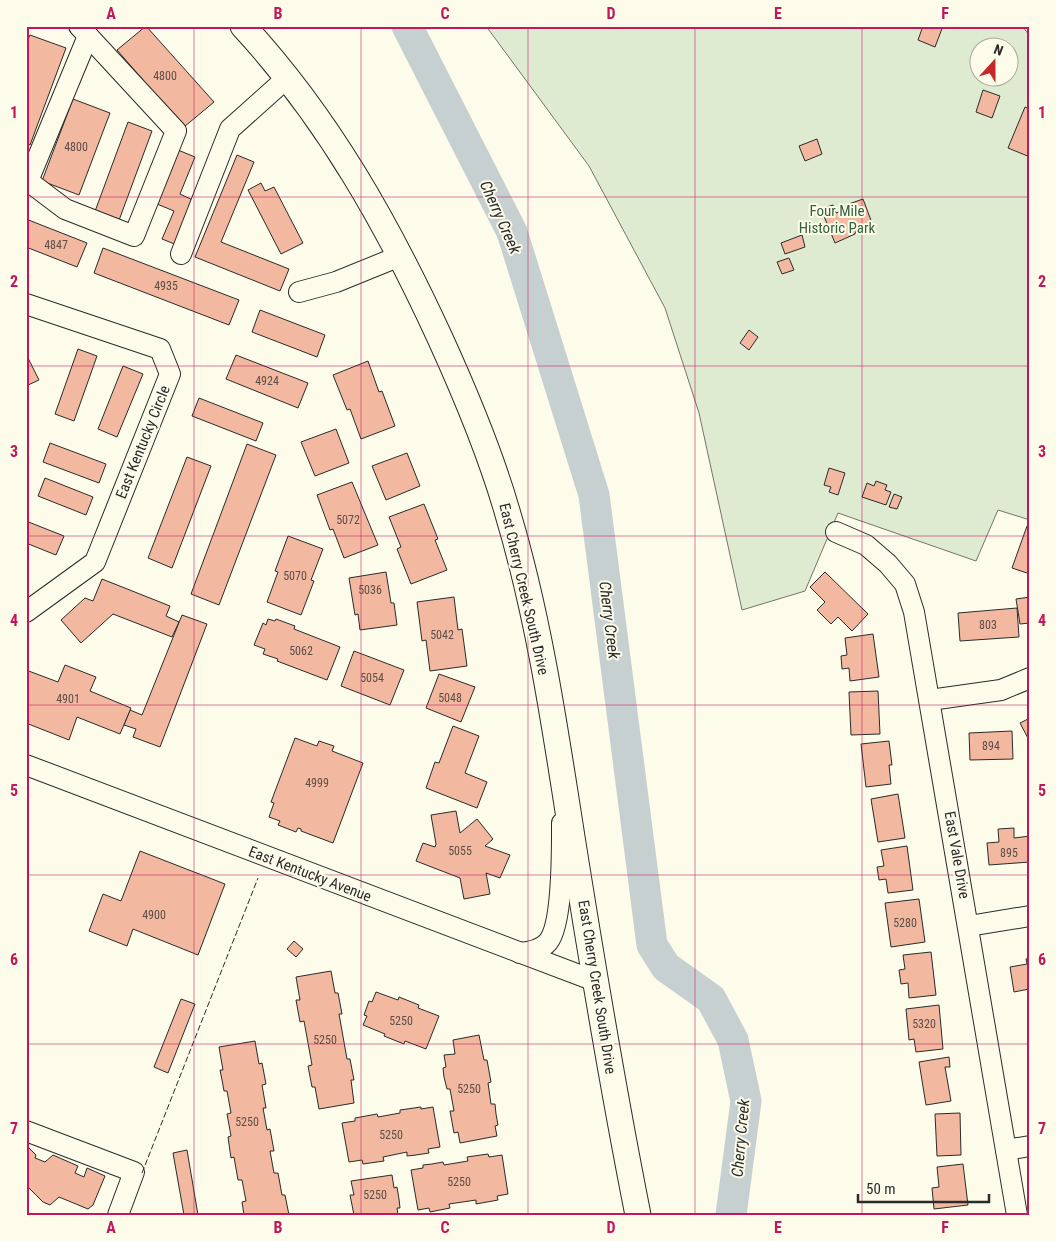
<svg xmlns="http://www.w3.org/2000/svg" width="1056" height="1241" font-family="'Roboto Condensed',sans-serif">
<style>
.green{fill:#deebd1;stroke:#74746e;fill-rule:evenodd}
.lines{fill:none;stroke-linecap:round;stroke-linejoin:round}
.river{stroke:#c7d0d0;stroke-width:31}
.building{fill:#f2b8a0;stroke:#2b2b2b}
.minor-casing{stroke:#2b2b2b;stroke-width:22}
.major-casing{stroke:#2b2b2b;stroke-width:27}
.minor{stroke:#fdfbea;stroke-width:20}
.major{stroke:#fdfbea;stroke-width:25}
.fence{stroke:#2b2b2b;stroke-width:1;stroke-dasharray:6 2.5;stroke-linecap:butt}
.grid{fill:none;stroke:#c2185b;stroke-width:1;stroke-opacity:0.55}
.labels{text-anchor:middle;stroke-width:4;stroke-linejoin:round;paint-order:stroke}
.number-label{font-size:12px;fill:#5d4e48}
.park-label{font-size:15px;fill:#34623c;stroke:#fdfbea}
.street-label{font-size:15px;fill:#2b2b2b;stroke:#fdfbea}
.water-label{font-size:16px;font-style:italic;fill:#2b2b2b;stroke:#fdfbea}
.neatline{fill:none;stroke:#c2185b;stroke-width:2}
.grid-label{font-size:16px;text-anchor:middle;font-weight:bold;fill:#c2185b}
</style>
<rect width="100%" height="100%" fill="#fdfbea"/>
<!-- green -->
<path class="green" d="M486,26H1022L1030,36V520L998,510L976,561L838,513L805,591L742,610L699,413L665,308L589,166ZM978,48H1008V78H978Z"/>
<g class="lines">
<!-- river -->
<path class="river" d="M407,26L512,232L594,495L652,945L666,967L711,999L733,1040L746,1101L731,1215"/>
</g>
<!-- building -->
<g class="building">
<path d="M146,26L214,102L184,127L117,50Z"/>
<path d="M923,26H943L935,47L918,40Z"/>
<path d="M30,35L66,48L30,145L26,143V44Z"/>
<path d="M983,90L1000,96L992,118L976,112Z"/>
<path d="M73,99L110,113L79,195L42,181Z"/>
<path d="M1025,107L1030,109V157L1008,148Z"/>
<path d="M128,122L152,131L118,223L94,214Z"/>
<path d="M817,139L822,154L805,161L799,146Z"/>
<path d="M178,150L195,157L180,194L195,201L177,245L162,239L174,211L157,204Z"/>
<path d="M237,155L254,162L221,242L289,269L280,291L195,257Z"/>
<path d="M261,183L265,191L274,187L303,243L281,254L248,190Z"/>
<path d="M863,199L872,223L856,230L855,234L835,243L821,209L833,205L836,213L848,209L846,205Z"/>
<path d="M26,219L87,243L77,267L26,247Z"/>
<path d="M802,235L805,247L785,254L781,243Z"/>
<path d="M103,248L239,300L229,325L94,273Z"/>
<path d="M789,258L794,270L782,274L777,262Z"/>
<path d="M260,310L325,335L317,357L252,332Z"/>
<path d="M749,330L758,337L749,350L740,343Z"/>
<path d="M78,349L97,356L74,421L55,414Z"/>
<path d="M26,354L39,380L26,386Z"/>
<path d="M236,355L308,383L298,408L226,379Z"/>
<path d="M368,361L379,392L382,391L395,426L361,439L350,409L347,410L333,375Z"/>
<path d="M123,366L143,374L117,437L98,429Z"/>
<path d="M199,398L263,423L256,441L192,416Z"/>
<path d="M336,429L349,463L315,476L301,442Z"/>
<path d="M50,443L106,464L99,483L43,462Z"/>
<path d="M247,444L276,455L219,605L191,594Z"/>
<path d="M407,453L420,486L386,500L372,466Z"/>
<path d="M187,457L211,466L172,568L148,558Z"/>
<path d="M829,468L845,473L838,495L829,492L831,487L824,485Z"/>
<path d="M45,478L93,497L86,515L38,496Z"/>
<path d="M876,481L887,485L885,490L891,492L886,505L862,497L867,483L874,486Z"/>
<path d="M352,482L378,545L344,558L333,529L330,530L317,495Z"/>
<path d="M894,494L902,497L897,509L889,507Z"/>
<path d="M424,504L438,539L435,540L447,570L411,584L397,549L401,547L389,517Z"/>
<path d="M26,521L64,536L56,555L26,543Z"/>
<path d="M1027,526L1030,527V574L1012,568Z"/>
<path d="M288,536L323,549L311,580L314,581L301,615L267,602L278,572L275,571Z"/>
<path d="M386,572L391,603H394L397,625L360,630L358,614L355,615L349,578Z"/>
<path d="M825,572L868,614L852,631L838,617L831,624L817,610L825,602L810,587Z"/>
<path d="M102,579L170,606L166,616L179,622L172,637L113,614L81,643L61,620L85,598L93,601Z"/>
<path d="M454,597L458,630L462,629L467,666L430,671L426,640L422,641L417,602Z"/>
<path d="M1030,597V623L1020,624L1016,599Z"/>
<path d="M1017,608L1019,637L960,641L958,613Z"/>
<path d="M182,615L207,624L160,747L133,737L136,729L124,725L130,710L142,715Z"/>
<path d="M268,619L275,621L276,619L295,626L294,629L340,647L327,680L277,661L278,659L263,654L265,649L254,645L263,623L266,625Z"/>
<path d="M873,634L879,677L850,681L849,668L842,669L841,656L847,655L845,638Z"/>
<path d="M354,651L404,670L390,705L341,686Z"/>
<path d="M65,665L96,677L90,691L131,708L120,734L77,717L69,740L26,723V670L58,682Z"/>
<path d="M439,674L475,687L461,722L426,708Z"/>
<path d="M878,691L880,734L851,735L849,692Z"/>
<path d="M1030,718V742L1020,723Z"/>
<path d="M453,726L479,736L465,773L487,782L477,808L426,788L435,762L439,763Z"/>
<path d="M1012,731L1013,759L970,760L969,733Z"/>
<path d="M295,738L317,746L319,741L334,746L332,751L363,763L333,843L301,831V829L298,828L296,832L278,825L280,821L269,817L274,803L271,802Z"/>
<path d="M889,741L892,765H889L891,784L866,787L861,744Z"/>
<path d="M898,794L905,838L878,842L871,799Z"/>
<path d="M456,811L460,833L477,819L493,839L485,846L510,855L500,878L486,873L490,894L464,899L460,878L416,861L423,843L435,847L436,844L431,815Z"/>
<path d="M1014,828V838L1030,836V862L989,865L987,843L999,842L998,829Z"/>
<path d="M907,846L913,890L888,893L886,879L879,880L877,867L884,866L881,850Z"/>
<path d="M140,851L225,884L198,955L133,929L127,946L89,931L103,894L121,901Z"/>
<path d="M919,899L925,942L891,947L885,903Z"/>
<path d="M294,941L303,949L296,957L287,949Z"/>
<path d="M931,952L936,995L909,998L908,983L901,984L899,970L905,969L903,955Z"/>
<path d="M1030,958V994L1029,989L1014,992L1010,967L1027,964L1026,959Z"/>
<path d="M331,971L335,993H338L342,1014H339L347,1059H350L354,1080H351L354,1103L319,1109L315,1087H312L308,1066L312,1065L304,1021L300,1022L296,1000H300L296,977Z"/>
<path d="M376,992L398,1000L399,997L419,1005L418,1008L439,1016L426,1049L405,1041L404,1044L384,1036L385,1034L363,1025L367,1016L364,1015L369,1001L372,1002Z"/>
<path d="M181,999L195,1004L168,1073L154,1067Z"/>
<path d="M939,1005L943,1049L916,1052L914,1039L909,1040L906,1009Z"/>
<path d="M479,1035L484,1060H487L491,1082L488,1083L491,1104H495L496,1114L498,1125L495,1126L497,1136L460,1143L458,1132L454,1133L450,1111H454L450,1089H447L444,1077L443,1068L446,1067L444,1055L455,1054L453,1040Z"/>
<path d="M255,1041L259,1064L262,1063L266,1084L262,1085L266,1108H263L267,1130L270,1129L274,1151H270L274,1173H278L282,1195H285L289,1215H244L242,1202L246,1201L242,1180H238L234,1157L231,1158L228,1137L231,1136L227,1114L231,1113L227,1091H224L222,1080L220,1070H223L219,1047Z"/>
<path d="M949,1057L950,1067H945L951,1101L926,1105L919,1062Z"/>
<path d="M421,1107V1109L433,1107L440,1147L428,1149L429,1153L416,1155L407,1156V1152L383,1157L384,1161L363,1164L362,1160L349,1162L342,1123L355,1121V1118L377,1114L378,1117L400,1113V1110Z"/>
<path d="M960,1113L961,1155L937,1156L935,1114Z"/>
<path d="M26,1145L36,1155L35,1158L45,1162L53,1155L78,1166L75,1173L84,1177L87,1168L105,1176L93,1205L88,1209L59,1197L50,1205L43,1202L26,1185Z"/>
<path d="M187,1150L198,1215H184L173,1153Z"/>
<path d="M488,1154L489,1157L502,1155L508,1194L497,1196L498,1200L476,1204V1200L449,1204L450,1208L430,1212L429,1208L418,1210L411,1170L423,1168V1165L432,1164L443,1162L444,1165L468,1161L467,1157Z"/>
<path d="M963,1164L968,1205L934,1209L932,1188L939,1187L937,1167Z"/>
<path d="M392,1175L394,1188L397,1187L399,1199L400,1208H397L398,1215H354L350,1195H354L351,1181Z"/>
</g>
<g class="lines">
<!-- minor casing -->
<g class="minor-casing">
<g id="minor">
<path d="M26,180L28,181L88,36"/>
<path d="M28,181L65,209L134,236L176,131L79,26"/>
<path d="M181,254L230,129L288,77"/>
<path d="M299,292L336,282L400,256"/>
<path d="M26,304L160,349L170,374L95,562L26,612"/>
<path d="M836,532L866,545L888,564L905,584L914,612L1017,1215"/>
<path d="M930,700L1001,690L1030,678"/>
<path d="M26,765L595,981"/>
<path d="M969,926L1030,916"/>
<path d="M520,953C531,952 541,950 548,942C563,924 562,848 562,823"/>
<path d="M26,1131L134,1172L118,1215"/>
<path d="M1006,1150L1030,1146"/>
</g>
</g>
<!-- major casing -->
<g class="major-casing">
<path id="major" d="M243,26C328,118 388,225 440,338C466,395 490,452 507,511C539,617 555,728 572,837C592,963 613,1089 638,1215"/>
</g>
<!-- minor -->
<use href="#minor" class="minor"/>
<!-- major -->
<use href="#major" class="major"/>
<!-- fence -->
<path class="fence" d="M142,1173L258,878"/>
</g>
<!-- grid -->
<path class="grid" d="M194,26V1215M361,26V1215M528,26V1215M695,26V1215M862,26V1215M26,197H1030M26,366H1030M26,536H1030M26,705H1030M26,875H1030M26,1044H1030"/>
<g class="labels">
<!-- number labels -->
<g class="number-label">
<text x="165" y="80">4800</text>
<text x="76" y="151">4800</text>
<text x="56" y="249">4847</text>
<text x="166" y="290">4935</text>
<text x="267" y="385">4924</text>
<text x="348" y="524">5072</text>
<text x="295" y="580">5070</text>
<text x="370" y="594">5036</text>
<text x="988" y="629">803</text>
<text x="442" y="639">5042</text>
<text x="301" y="655">5062</text>
<text x="372" y="682">5054</text>
<text x="450" y="702">5048</text>
<text x="68" y="703">4901</text>
<text x="991" y="750">894</text>
<text x="317" y="787">4999</text>
<text x="460" y="855">5055</text>
<text x="1009" y="857">895</text>
<text x="154" y="919">4900</text>
<text x="905" y="927">5280</text>
<text x="401" y="1025">5250</text>
<text x="924" y="1028">5320</text>
<text x="325" y="1044">5250</text>
<text x="469" y="1093">5250</text>
<text x="247" y="1126">5250</text>
<text x="391" y="1139">5250</text>
<text x="459" y="1186">5250</text>
<text x="375" y="1199">5250</text>
</g>
<!-- park labels -->
<g class="park-label">
<text x="837" y="216">Four Mile<tspan x="837" dy="17">Historic Park</tspan></text>
</g>
<!-- street labels -->
<g class="street-label">
<text transform="translate(143 442) rotate(-68)" y="5">East Kentucky Circle</text>
<text transform="translate(524 589) rotate(77)" y="5">East Cherry Creek South Drive</text>
<text transform="translate(957 855) rotate(80)" y="5">East Vale Drive</text>
<text transform="translate(310 874) rotate(21)" y="5">East Kentucky Avenue</text>
<text transform="translate(597 987) rotate(81)" y="5">East Cherry Creek South Drive</text>
</g>
<!-- water labels -->
<g class="water-label">
<text transform="translate(501 217) rotate(66)" y="6">Cherry Creek</text>
<text transform="translate(610 620) rotate(83)" y="6">Cherry Creek</text>
<text transform="translate(740 1138) rotate(-85)" y="6">Cherry Creek</text>
</g>
</g>
<!-- border -->
<rect width="1056" height="1241" fill="none" stroke="#fdfbea" stroke-width="55"/>
<!-- north arrow -->
<g transform="translate(994 62) rotate(21)"><circle r="24" fill="#fdfbea" stroke="#a9a89e"/>
<path d="M0-4L9 19L0 12L-9 19Z" fill="#c62828"/>
<text y="-8" font-size="14" font-weight="bold" text-anchor="middle" fill="#2b2b2b">N</text>
</g>
<!-- scale -->
<path d="M858 1194v8h131v-8" fill="none" stroke="#2b2b2b" stroke-width="2.5"/>
<text x="866" y="1194" font-size="15" fill="#2b2b2b" stroke="#fdfbea" stroke-width="4" paint-order="stroke">50 m</text>
<rect x="28" y="28" width="1000" height="1186" class="neatline"/>
<g class="grid-label">
<text x="111" y="19">A</text>
<text x="278" y="19">B</text>
<text x="445" y="19">C</text>
<text x="611" y="19">D</text>
<text x="778" y="19">E</text>
<text x="945" y="19">F</text>
<text x="14" y="118">1</text>
<text x="1042" y="118">1</text>
<text x="14" y="287">2</text>
<text x="1042" y="287">2</text>
<text x="14" y="457">3</text>
<text x="1042" y="457">3</text>
<text x="14" y="626">4</text>
<text x="1042" y="626">4</text>
<text x="14" y="796">5</text>
<text x="1042" y="796">5</text>
<text x="14" y="965">6</text>
<text x="1042" y="965">6</text>
<text x="14" y="1134">7</text>
<text x="1042" y="1134">7</text>
<text x="111" y="1233">A</text>
<text x="278" y="1233">B</text>
<text x="445" y="1233">C</text>
<text x="611" y="1233">D</text>
<text x="778" y="1233">E</text>
<text x="945" y="1233">F</text>
</g>
</svg>
